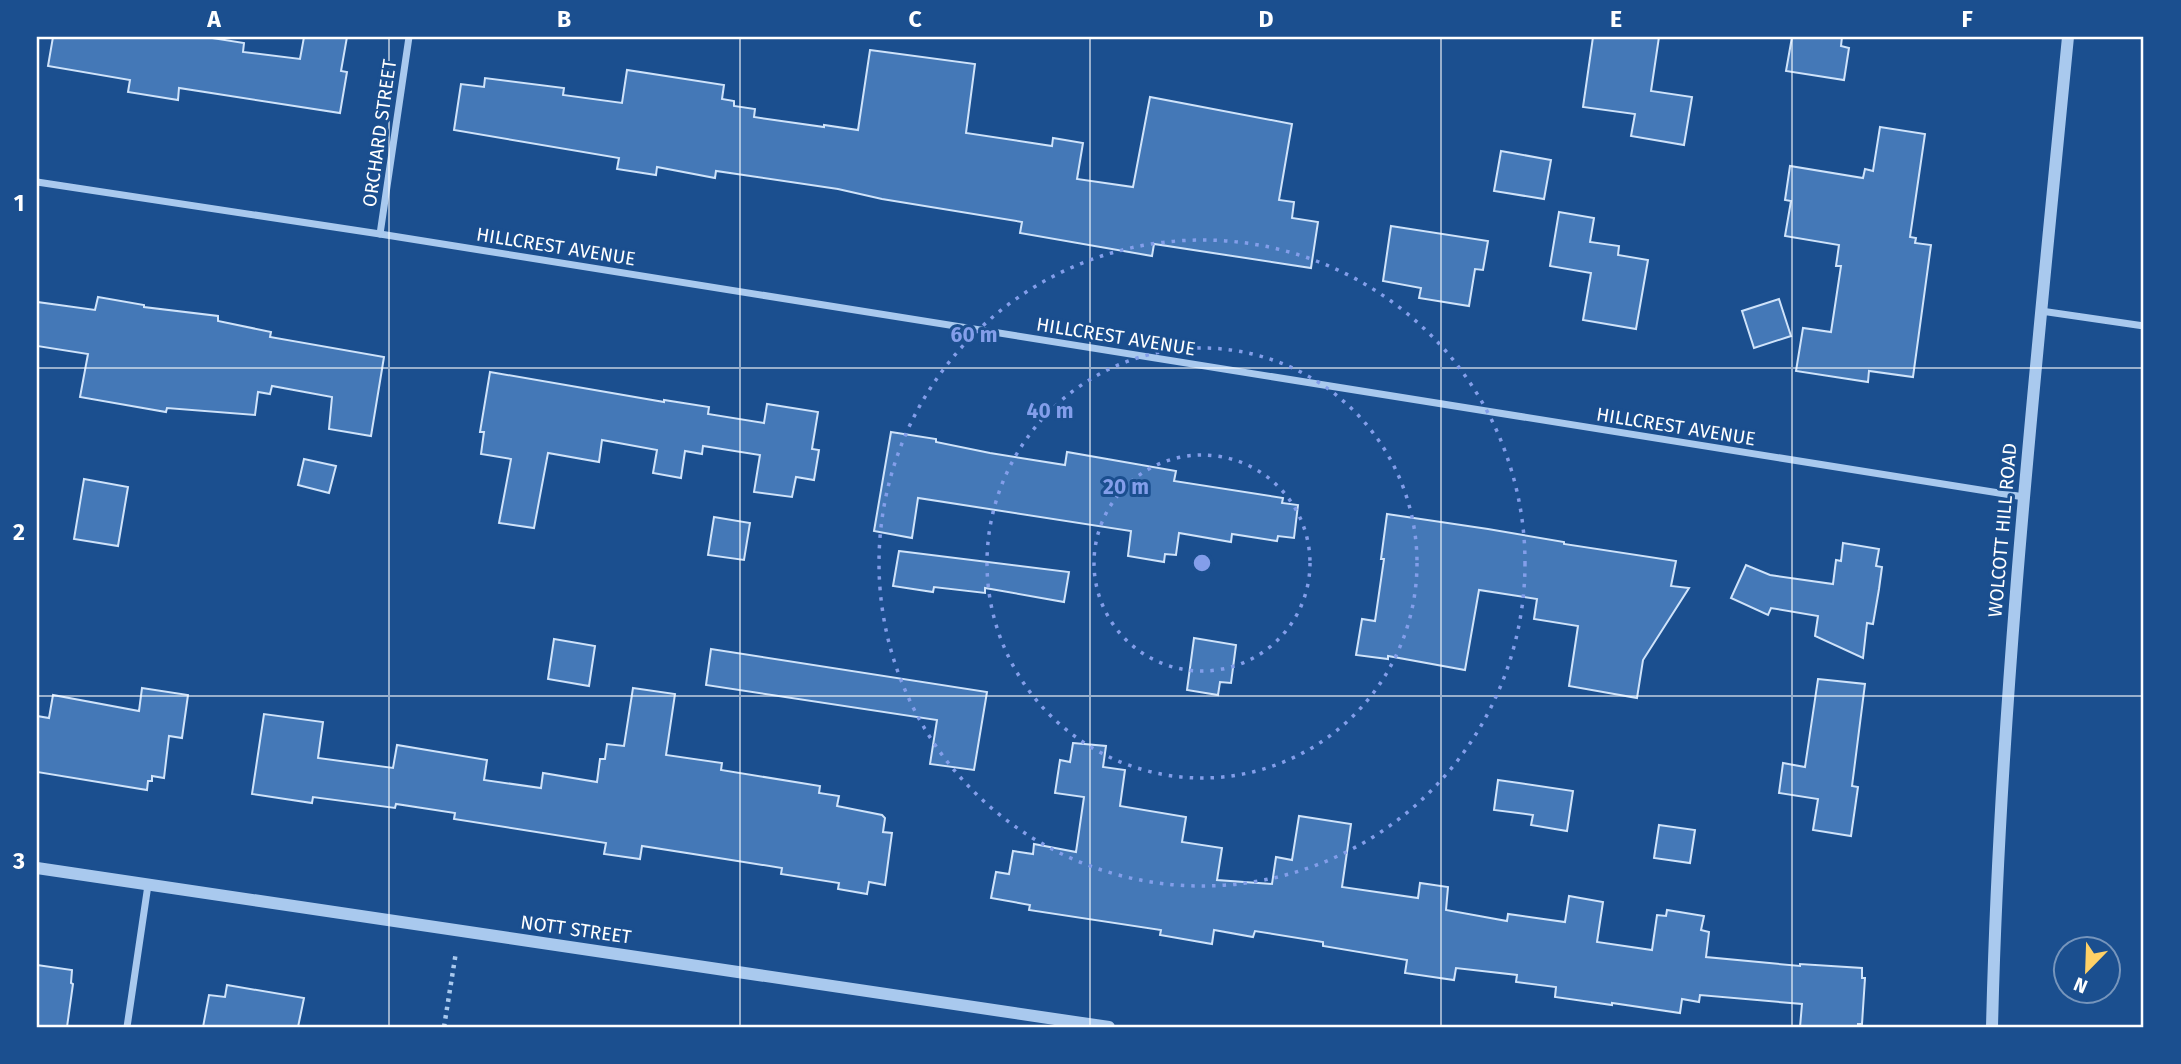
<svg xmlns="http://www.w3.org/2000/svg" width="2181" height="1064" font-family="'Fira Sans',sans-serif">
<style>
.building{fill:#4478b7;stroke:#cfe3fa;stroke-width:2}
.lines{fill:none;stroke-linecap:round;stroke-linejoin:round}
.path{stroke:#a9c9ee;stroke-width:4.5;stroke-dasharray:3.5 5;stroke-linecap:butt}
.minor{stroke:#a9c9ee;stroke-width:7}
.tertiary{stroke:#a9c9ee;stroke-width:12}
.grid{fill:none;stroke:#fff;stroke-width:2;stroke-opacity:0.55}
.ring{fill:none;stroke:#839eea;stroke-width:3.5;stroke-dasharray:3.5 7}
.labels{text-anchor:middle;stroke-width:6;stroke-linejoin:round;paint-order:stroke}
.street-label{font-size:19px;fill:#fff;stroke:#1b4f8f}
.centre{fill:#839eea;stroke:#1b4f8f;stroke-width:3.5}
.ring-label{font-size:21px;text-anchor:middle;font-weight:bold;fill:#839eea;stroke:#1b4f8f;stroke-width:6;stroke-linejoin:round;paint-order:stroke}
.neatline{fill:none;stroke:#fff;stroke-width:2.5}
.grid-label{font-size:23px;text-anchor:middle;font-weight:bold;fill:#fff}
</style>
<rect width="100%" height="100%" fill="#1b4f8f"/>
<!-- building -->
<g class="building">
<path d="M53,37H206L244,43L243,52L300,59L304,37H347L341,71L347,72L340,113L179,88L178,100L128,92L130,80L48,66Z"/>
<path d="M1593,37H1659L1651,91L1692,97L1684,145L1631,136L1635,114L1583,107Z"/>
<path d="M1792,37H1842L1841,46L1849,48L1844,80L1786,71Z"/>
<path d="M870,50L975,64L966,133L1052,146L1053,138L1083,143L1077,179L1133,187L1150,97L1292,124L1279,200L1294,202L1292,218L1318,222L1311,268L1154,244L1152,256L1020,233L1022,222L882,199L838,189L716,171L715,178L657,167L656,175L617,169L619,158L454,130L461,84L484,87L485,78L564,88L563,95L622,103L627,70L724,85L722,99L734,101V106L755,109L754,117L824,127V125L858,130Z"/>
<path d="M1880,127L1925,134L1910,237L1916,238L1915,243L1931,245L1913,377L1869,371L1868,382L1796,371L1803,328L1831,332L1841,266H1836L1839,245L1785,236L1791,201L1785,200L1790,166L1863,178L1865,169L1873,171Z"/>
<path d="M1501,151L1551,160L1544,199L1494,191Z"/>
<path d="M1559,212L1594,218L1590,242L1619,246L1618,255L1648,260L1636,329L1583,320L1591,273L1550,266Z"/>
<path d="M1391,226L1488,241L1483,270L1475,269L1469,306L1419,298L1421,288L1383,281Z"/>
<path d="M98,297L144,305V307L218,316V321L271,332L270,337L384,357L371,436L329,429L332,397L272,386L270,394L258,392L255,415L167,408L166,412L80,397L88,354L37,346V302L95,310Z"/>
<path d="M1779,299L1791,336L1754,348L1742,311Z"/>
<path d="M490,372L664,402V400L709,407L708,414L764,423L767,404L818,412L812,449L819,450L814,480L796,477L792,497L754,492L760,455L703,446L702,454L685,451L681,478L653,473L657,450L602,440L599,462L548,453L534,528L499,523L511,459L481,454L484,432H480Z"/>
<path d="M891,432L936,439V442L990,453L1065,465L1067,452L1176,471L1174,481L1283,498L1282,503L1298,505L1294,538L1278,536L1277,541L1232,534L1231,542L1179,533L1176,555L1165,554L1164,562L1128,556L1131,531L918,498L912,538L874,531Z"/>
<path d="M304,459L336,466L329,493L298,485Z"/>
<path d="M84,479L128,487L118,546L74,539Z"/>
<path d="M1387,514L1488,529L1564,542V544L1676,561L1671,586L1689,588L1643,660L1637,698L1569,686L1578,626L1534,619L1537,599L1479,590L1465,670L1388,656V659L1356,655L1362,619L1375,621L1384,559H1381Z"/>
<path d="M714,517L750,523L744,560L708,555Z"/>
<path d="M1843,543L1879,549L1876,566L1882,567L1879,589L1873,624L1867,623L1863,658L1815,636L1818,616L1771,608L1768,615L1731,598L1746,565L1770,575L1833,584L1836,560L1841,561Z"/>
<path d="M899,551L1069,572L1064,602L985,588V593L934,587L933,592L893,586Z"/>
<path d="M1194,638L1236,645L1231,683L1220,682L1218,695L1187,690Z"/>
<path d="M554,639L595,646L589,686L548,679Z"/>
<path d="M711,649L987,692L974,770L930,764L937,720L706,685Z"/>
<path d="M1818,679L1865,684L1852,786L1858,787L1851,836L1813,830L1818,799L1779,793L1783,763L1805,767Z"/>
<path d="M142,688L188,695L182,738L169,736L164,778L152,776V781H148L147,790L37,772V716L49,718L53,695L139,711Z"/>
<path d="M633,688L675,694L666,755L722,763L721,770L820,786L819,793L839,796L837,806L882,815L885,818L883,832L892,833L885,885L869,882L867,894L838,889L839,883L781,874L782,868L725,859L642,846L640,859L604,854L606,843L454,819L455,813L396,804L395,808L313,797L312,803L252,794L264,714L323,722L318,758L393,768L397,745L487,760L484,780L541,788L543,773L597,782L600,759H605L607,744L624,746Z"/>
<path d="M1073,743L1106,746L1103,767L1125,770L1120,806L1186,817L1182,842L1222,848L1217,880L1272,884L1276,857L1292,860L1299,816L1351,824L1342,887L1418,898L1420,883L1448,887L1446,910L1507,921L1508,914L1565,922L1569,896L1603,902L1597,942L1652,950L1657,915L1666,916L1667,910L1704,916L1701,930L1709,932L1706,957L1800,966V964L1862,968V978H1865L1862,1024H1858V1027H1800L1802,1004L1700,995L1699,1002L1682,999L1680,1013L1612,1003V1005L1555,997L1556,987L1516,982L1517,975L1456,968L1454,980L1405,973L1407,960L1323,946V942L1255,931L1253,937L1214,930L1212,944L1160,935L1161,930L1029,910L1030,905L991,898L996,872L1009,874L1013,851L1033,854L1034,844L1076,852L1084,797L1055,793L1060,760L1070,762Z"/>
<path d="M1498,780L1573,791L1567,831L1531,825L1533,815L1494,810Z"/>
<path d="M1659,825L1695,830L1690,863L1654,858Z"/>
<path d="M37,965L72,970L71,983L73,984L67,1027H37Z"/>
<path d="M227,985L304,998L298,1027H203L209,995L225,997Z"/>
</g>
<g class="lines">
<!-- path -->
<path class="path" d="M444,1027L456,952"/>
<!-- minor -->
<g class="minor">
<path d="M37,182L380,234L2024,497"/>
<path d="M380,234L409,37"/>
<path d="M2041,311L2144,326"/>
<path d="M127,1027L148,885"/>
</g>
<!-- tertiary -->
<g class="tertiary">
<path d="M37,868L1109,1027"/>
<path d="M1992,1027C2000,696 2036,366 2068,37"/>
</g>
</g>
<!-- grid -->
<path class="grid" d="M389,37V1027M740,37V1027M1090,37V1027M1441,37V1027M1792,37V1027M37,368H2144M37,696H2144"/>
<!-- distance rings -->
<g class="ring">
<circle cx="1202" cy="563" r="108"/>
<circle cx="1202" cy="563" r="215"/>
<circle cx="1202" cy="563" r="323"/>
</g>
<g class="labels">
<!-- street labels -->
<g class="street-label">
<text transform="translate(379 133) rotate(-82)" y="7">ORCHARD STREET</text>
<text transform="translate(556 246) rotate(9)" y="7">HILLCREST AVENUE</text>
<text transform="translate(1116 336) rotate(9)" y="7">HILLCREST AVENUE</text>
<text transform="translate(1676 426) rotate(9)" y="7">HILLCREST AVENUE</text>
<text transform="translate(2002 530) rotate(-85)" y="7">WOLCOTT HILL ROAD</text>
<text transform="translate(576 929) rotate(8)" y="7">NOTT STREET</text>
</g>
</g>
<circle cx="1202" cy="563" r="10" class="centre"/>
<g class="ring-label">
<text x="974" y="342">60 m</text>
<text x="1050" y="418">40 m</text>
<text x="1126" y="494">20 m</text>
</g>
<!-- border -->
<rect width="2181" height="1064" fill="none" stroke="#1b4f8f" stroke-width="77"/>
<!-- north arrow -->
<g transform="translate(2087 970) rotate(203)"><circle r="33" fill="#1b4f8f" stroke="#7695bc" stroke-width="2"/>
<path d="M0-5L12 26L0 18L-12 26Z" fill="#ffd166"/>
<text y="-10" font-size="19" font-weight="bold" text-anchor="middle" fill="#ffffff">N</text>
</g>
<rect x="38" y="38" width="2104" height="988" class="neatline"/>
<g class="grid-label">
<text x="214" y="27">A</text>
<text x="564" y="27">B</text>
<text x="915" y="27">C</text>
<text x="1266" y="27">D</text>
<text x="1616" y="27">E</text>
<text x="1967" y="27">F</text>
<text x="19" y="211">1</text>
<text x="19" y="540">2</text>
<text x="19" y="869">3</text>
</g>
</svg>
